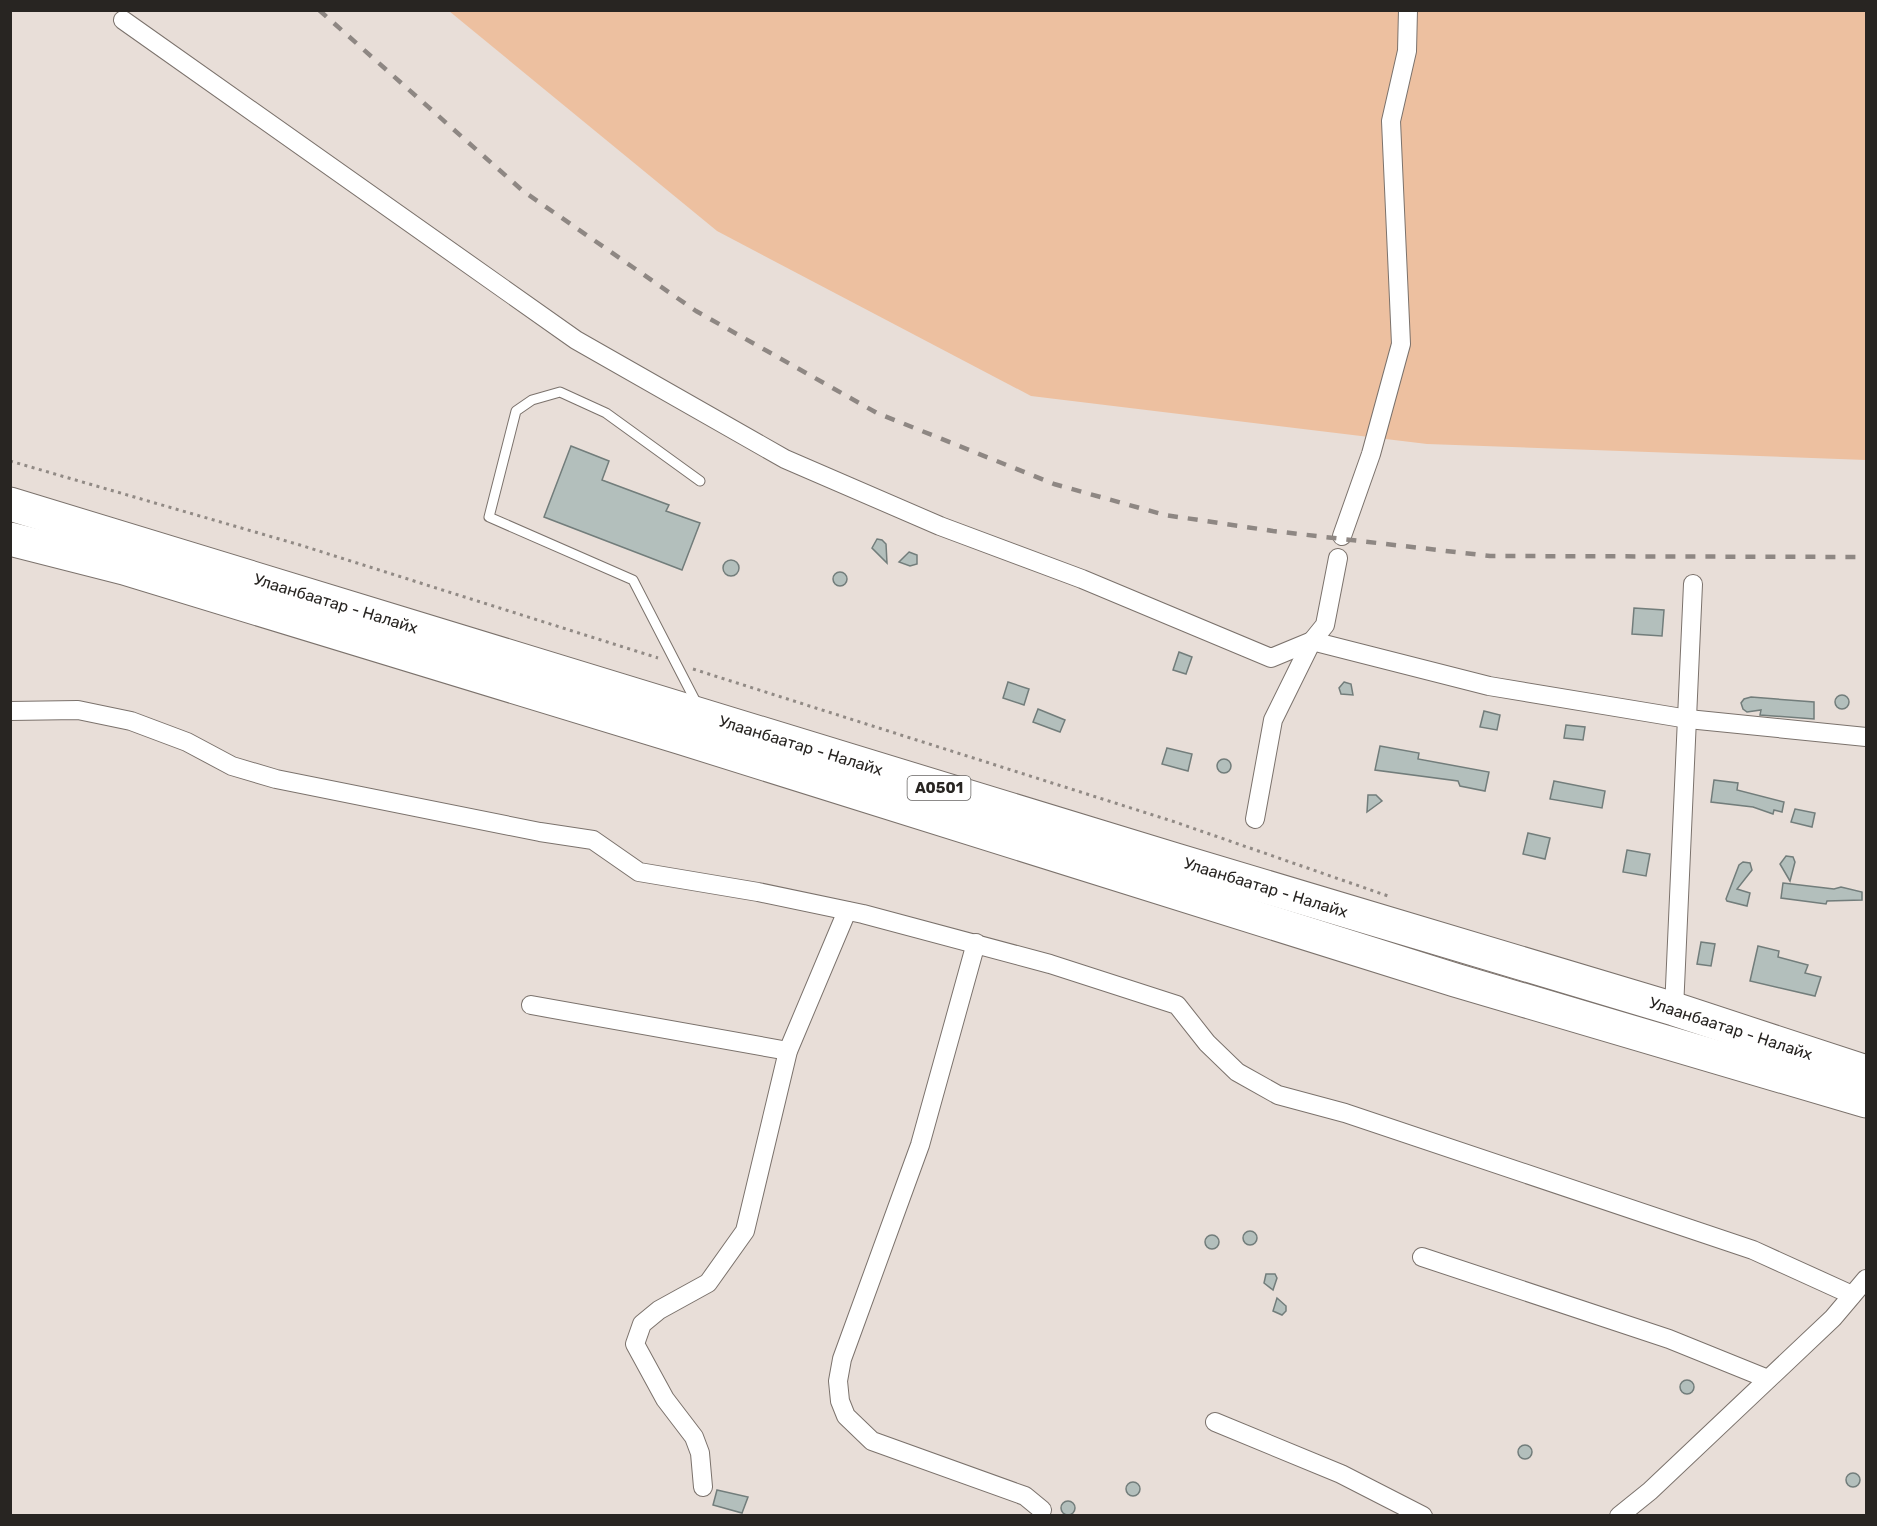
<svg xmlns="http://www.w3.org/2000/svg" width="1877" height="1526" font-family="Rubik,sans-serif">
<style>
.green{fill:#edc0a0}
.building{fill:#b3bfbc;stroke:#727d7b;stroke-width:1.5}
.lines{fill:none;stroke-linecap:round;stroke-linejoin:round}
.lane-casing{stroke:#7b726c;stroke-width:11}
.street-casing{stroke:#7b726c;stroke-width:20}
.highway-casing{stroke:#7b726c;stroke-width:35}
.path{stroke:#918a85;stroke-width:3;stroke-dasharray:3 4.5;stroke-linecap:butt}
.lane{stroke:#fff;stroke-width:9}
.street{stroke:#fff;stroke-width:18}
.highway{stroke:#fff;stroke-width:33}
.rail{stroke:#8e8783;stroke-width:4.5;stroke-dasharray:10 10;stroke-linecap:butt}
.labels{text-anchor:middle;stroke-width:6;stroke-linejoin:round;paint-order:stroke}
.shield{fill:#fff;stroke:#686664;stroke-width:1.5}
.shield-label{font-size:15px;font-weight:bold;fill:#282522}
.street-label{font-size:16px;fill:#282522;stroke:#fff}
</style>
<rect width="100%" height="100%" fill="#e8ded8"/>
<!-- green -->
<path class="green" d="M449,11H1866V460L1427,444L1031,396L717,231Z"/>
<!-- building -->
<g class="building">
<path d="M571,446L609,461L602,480L669,505L666,511L700,523L682,570L544,517Z"/>
<path d="M877,539L882,540L886,544L887,563L872,548Z"/>
<path d="M909,552L917,555V564L910,566L899,562Z"/>
<circle cx="731" cy="568" r="8"/>
<circle cx="840" cy="579" r="7"/>
<path d="M1634,608L1664,610L1662,636L1632,634Z"/>
<path d="M1179,652L1192,657L1186,674L1173,670Z"/>
<path d="M1008,682L1029,689L1024,705L1003,698Z"/>
<path d="M1344,682L1351,684L1353,695L1341,694L1339,688Z"/>
<circle cx="1842" cy="702" r="7"/>
<path d="M1751,697L1814,702V719L1760,715L1761,710L1747,712L1743,709L1741,703L1744,699Z"/>
<path d="M1038,709L1065,720L1060,732L1033,722Z"/>
<path d="M1484,711L1500,715L1497,730L1480,727Z"/>
<path d="M1566,725L1585,727L1583,740L1564,738Z"/>
<path d="M1380,746L1419,753L1418,759L1489,772L1485,791L1460,786L1458,781L1375,770Z"/>
<path d="M1167,748L1192,754L1188,771L1162,764Z"/>
<circle cx="1224" cy="766" r="7"/>
<path d="M1714,780L1738,783L1737,790L1784,802L1782,812L1774,810L1773,814L1753,807L1711,802Z"/>
<path d="M1554,781L1605,791L1602,808L1550,799Z"/>
<path d="M1368,795H1376L1382,801L1367,812Z"/>
<path d="M1795,809L1815,813L1812,827L1791,822Z"/>
<path d="M1528,833L1550,838L1545,859L1523,854Z"/>
<path d="M1627,850L1650,854L1646,876L1623,872Z"/>
<path d="M1786,856L1793,857L1795,862L1790,881L1780,864Z"/>
<path d="M1743,862L1750,863L1752,870L1737,889L1750,893L1747,906L1727,901L1726,899L1739,865Z"/>
<path d="M1783,883L1834,889L1841,887L1862,892V900L1827,901L1826,904L1781,898Z"/>
<path d="M1701,942L1715,944L1711,966L1697,964Z"/>
<path d="M1758,946L1779,951L1778,957L1808,965L1805,973L1821,977L1815,996L1750,981Z"/>
<circle cx="1250" cy="1238" r="7"/>
<circle cx="1212" cy="1242" r="7"/>
<path d="M1266,1274H1275L1277,1278L1273,1290L1264,1283Z"/>
<path d="M1277,1298L1286,1306V1311L1282,1315L1273,1311Z"/>
<circle cx="1687" cy="1387" r="7"/>
<circle cx="1525" cy="1452" r="7"/>
<circle cx="1853" cy="1480" r="7"/>
<circle cx="1133" cy="1489" r="7"/>
<path d="M717,1490L748,1497L742,1513L713,1505Z"/>
<circle cx="1068" cy="1508" r="7"/>
</g>
<g class="lines">
<!-- lane casing -->
<g class="lane-casing">
<path id="lane" d="M698,706L633,580L489,517L516,411L532,400L560,392L606,413L700,481"/>
</g>
<!-- street casing -->
<g class="street-casing">
<g id="street">
<path d="M123,20L576,340L785,459L940,526L1082,579L1271,658L1312,641L1489,686L1688,719L1866,737"/>
<path d="M1342,536L1371,454L1401,344L1391,121L1407,51L1408,10"/>
<path d="M10,711L78,710L131,721L187,742L232,766L276,779L540,832L593,840L639,872L758,892L863,914L1050,964L1177,1005L1207,1043L1237,1072L1278,1095L1345,1113L1753,1250L1852,1295"/>
<path d="M1255,819L1273,720L1312,641L1325,625L1338,558"/>
<path d="M976,943L920,1145L842,1359L838,1381L840,1401L846,1416L872,1441L1025,1496L1042,1510"/>
<path d="M531,1005L788,1051"/>
<path d="M1674,1009L1693,584"/>
<path d="M1422,1257L1669,1339L1768,1379"/>
<path d="M1215,1422L1341,1474L1423,1516"/>
<path d="M703,1487L700,1453L694,1437L665,1399L635,1344L642,1324L659,1310L708,1283L745,1231L788,1051L847,911"/>
<path d="M1619,1516L1650,1491L1833,1318L1866,1279"/>
</g>
</g>
<!-- highway casing -->
<g class="highway-casing">
<g id="highway">
<path d="M10,504L1176,860L1674,1009L1866,1072"/>
<path d="M10,539L124,568L682,738L1455,980L1866,1101"/>
</g>
</g>
<!-- path -->
<g class="path">
<path d="M10,461L300,545L658,658"/>
<path d="M693,669L1175,822L1388,896"/>
</g>
<!-- lane -->
<use href="#lane" class="lane"/>
<!-- street -->
<use href="#street" class="street"/>
<!-- highway -->
<use href="#highway" class="highway"/>
<!-- rail -->
<path class="rail" d="M319,10L523,191L696,311L877,413L1054,484L1165,515L1273,531L1490,556L1866,557"/>
</g>
<g class="labels">
<!-- shield labels -->
<rect class="shield" x="907.5" y="776" width="63" height="24" rx="4.5"/>
<g class="shield-label">
<text x="939" y="793">A0501</text>
</g>
<!-- street labels -->
<g class="street-label">
<text transform="translate(336 603) rotate(17)" y="6">Улаанбаатар - Налайх</text>
<text transform="translate(801 745) rotate(17)" y="6">Улаанбаатар - Налайх</text>
<text transform="translate(1266 887) rotate(17)" y="6">Улаанбаатар - Налайх</text>
<text transform="translate(1731 1028) rotate(18)" y="6">Улаанбаатар - Налайх</text>
</g>
</g>
<!-- border -->
<rect width="1877" height="1526" fill="none" stroke="#282522" stroke-width="24"/>
</svg>
